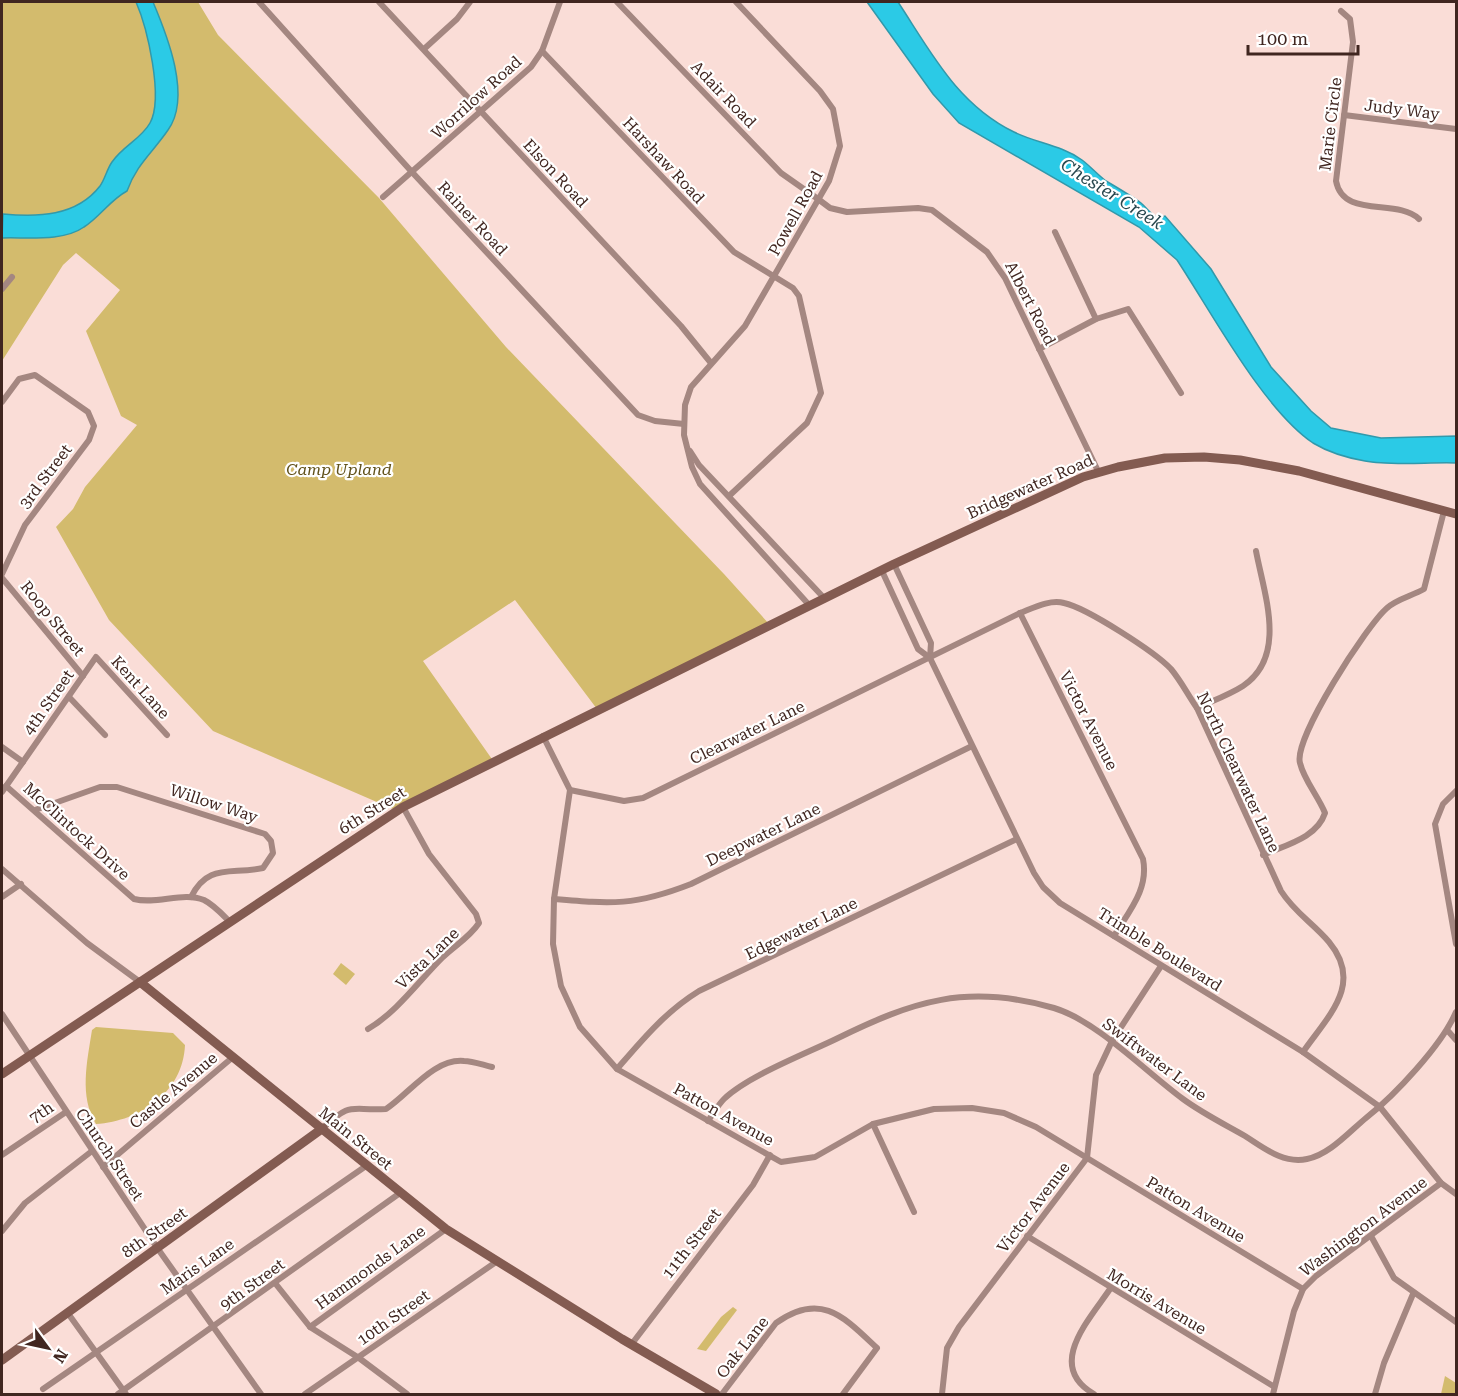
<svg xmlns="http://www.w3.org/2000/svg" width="1458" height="1396" font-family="'Roboto Serif',serif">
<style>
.green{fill:#d3bb6d}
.water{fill:#2bcae6;stroke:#3199ab;stroke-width:1.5}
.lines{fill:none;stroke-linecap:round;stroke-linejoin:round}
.street{stroke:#a48781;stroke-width:6}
.secondary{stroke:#835b51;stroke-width:9}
.labels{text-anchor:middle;stroke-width:4.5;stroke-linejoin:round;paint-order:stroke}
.street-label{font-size:16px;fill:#402620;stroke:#fff}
.park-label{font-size:16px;font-style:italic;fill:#61511a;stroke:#fff}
.water-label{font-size:18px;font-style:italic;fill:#29484f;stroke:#fff}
</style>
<rect width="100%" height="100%" fill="#faddd7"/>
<!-- green -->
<g class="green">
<path d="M2,2H198L218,35L379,198L506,347L724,574L770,625L597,709L515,600L423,661L494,762L393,809L213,731L109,620L56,527L73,509L85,487L137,425L121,416L86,331L120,290L76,253L63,265L2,361Z"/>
<path d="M341,963L355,974L346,985L333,974Z"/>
<path d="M96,1027L173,1033L185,1045C183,1092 141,1121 96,1124C79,1096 87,1062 92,1030Z"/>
<path d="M733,1307L737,1310L706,1351L697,1349L721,1317Z"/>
<path d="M1445,1376L1456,1383V1394H1441Z"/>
</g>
<!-- water -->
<g class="water">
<path d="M136,2H153C167,35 192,97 168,130C153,152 136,165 127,191C110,200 100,217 84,227C63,242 26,237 2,238L3,214C37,217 76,217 100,186C105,179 107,169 112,162C123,146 141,139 150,123C164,98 147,27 136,2Z"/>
<path d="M867,2H898C931,52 957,104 1014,132C1036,143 1061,145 1082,160C1090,166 1098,175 1106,181C1118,188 1130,195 1141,203C1147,208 1150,214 1158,218L1165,216L1211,269L1271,367L1311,411L1331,428L1381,438L1456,436V463C1430,462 1389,466 1365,461C1348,458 1328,452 1313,443C1263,409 1212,313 1177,260L1139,227L959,123L933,94Z"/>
</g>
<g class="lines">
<!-- street -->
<g class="street">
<path d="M259,2L411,171L638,415L655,421L684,424"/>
<path d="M379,2L681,326L711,363"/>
<path d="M617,2L781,173L818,199L830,208L847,212L918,208L932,210L987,252L1005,278L1098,471"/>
<path d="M736,2L820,91L833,109L840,146L829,181L745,326L691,387L685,405L684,435L692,467L700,484L810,606"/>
<path d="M1341,11L1350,19L1353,42L1336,181C1343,219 1397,198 1419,219"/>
<path d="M424,49L457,19L470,2"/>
<path d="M542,51L734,252L793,288L799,296L821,393L807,423L729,496"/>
<path d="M1344,115L1456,129"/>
<path d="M383,197L531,67L542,51L560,2"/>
<path d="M1055,232L1096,319"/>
<path d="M2,289L12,277"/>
<path d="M1039,349L1096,319L1128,309L1181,393"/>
<path d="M2,402L19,379L35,375L88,412L94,426L89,440L25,525L2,574"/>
<path d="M690,451L699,465L825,599"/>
<path d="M894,564L931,643L930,658"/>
<path d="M882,571L918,649L930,658L1034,873L1043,887L1060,903L1303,1052L1380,1107L1441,1183L1456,1194"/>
<path d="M2,578L83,676"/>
<path d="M1020,613L1143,859C1149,889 1129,911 1114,936"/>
<path d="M69,697L105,735"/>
<path d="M1197,708C1212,701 1229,695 1243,686C1288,656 1264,594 1256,551"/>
<path d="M543,736L570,790L554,899L553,944L561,986L580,1027L617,1069L781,1162L815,1157L873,1124L934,1109L972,1108L1004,1113L1036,1127L1303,1289"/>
<path d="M2,747L23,762"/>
<path d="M6,786L134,899C157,905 183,891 204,900C214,905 222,914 230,922"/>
<path d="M570,790L624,801L643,798L1020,613C1033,608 1050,599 1064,603C1087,608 1155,652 1171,669C1181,681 1188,695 1197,708L1281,891C1295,913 1313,923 1329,942C1364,984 1328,1016 1303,1052"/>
<path d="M1456,791L1443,804L1435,824L1456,944"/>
<path d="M2,792L96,657L167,735"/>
<path d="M35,810L100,787H117L265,834L271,841L273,853L263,868C230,875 208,863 191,897"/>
<path d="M1263,855C1285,845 1317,838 1325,813C1318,796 1304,780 1300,763C1293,739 1367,625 1387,608C1397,599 1412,596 1424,589L1444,511"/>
<path d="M2,869L87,943L140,982"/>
<path d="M2,897L21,884"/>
<path d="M554,899C612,904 635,906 691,884L972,746"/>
<path d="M2,1014L158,1249L261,1394"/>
<path d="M368,1029C397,1012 418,982 442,958C454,946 469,938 479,923L476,914L429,854L403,807"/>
<path d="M1448,1031L1456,1040"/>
<path d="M617,1069C642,1040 665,1012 699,991L1017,839"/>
<path d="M708,1121C713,1114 718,1105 724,1099C748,1076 805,1054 836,1039C913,1001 967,983 1054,1008C1097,1021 1146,1072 1183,1099C1202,1113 1224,1124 1245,1136C1264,1148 1283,1164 1307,1159C1329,1155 1349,1132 1366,1118C1395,1095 1442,1045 1456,1012"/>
<path d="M873,1124L914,1212"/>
<path d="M323,1128C352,1101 349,1111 386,1109C409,1094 434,1058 464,1061C473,1061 483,1065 492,1067"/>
<path d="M2,1155L66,1112"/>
<path d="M103,1167L233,1057"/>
<path d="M2,1231L25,1203L92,1151"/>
<path d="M1027,1236L1273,1386"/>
<path d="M1371,1236L1394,1278L1456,1322"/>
<path d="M275,1283L310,1327L359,1358L407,1394"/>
<path d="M67,1312L126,1394"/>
<path d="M310,1327L446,1229"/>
<path d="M631,1345L753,1185L770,1155"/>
<path d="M43,1389L366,1166"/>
<path d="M118,1394L400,1193"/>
<path d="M305,1394L496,1262"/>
<path d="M722,1394L776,1323C821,1291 844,1317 877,1348L843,1394"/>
<path d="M942,1394L947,1348L959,1327L1087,1158L1096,1075L1112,1041L1161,966"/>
<path d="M1094,1394C1045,1366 1089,1320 1110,1289"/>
<path d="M1273,1394L1294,1311L1303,1289L1316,1276L1441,1183"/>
<path d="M1375,1394L1384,1363L1413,1294"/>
</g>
<!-- secondary -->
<g class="secondary">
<path d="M140,982L446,1229L622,1339L716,1394"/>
<path d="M2,1074L403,807L894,564L1083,477L1118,467L1165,458L1204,457L1240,460L1299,471L1456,514"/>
<path d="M2,1360L323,1128"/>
</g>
</g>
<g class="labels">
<!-- street labels -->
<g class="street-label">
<text transform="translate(724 94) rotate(46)" y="6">Adair Road</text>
<text transform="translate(476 97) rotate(-42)" y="6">Worrilow Road</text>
<text transform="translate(1402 109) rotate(7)" y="6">Judy Way</text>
<text transform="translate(1330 124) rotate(-83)" y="6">Marie Circle</text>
<text transform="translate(664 160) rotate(47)" y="6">Harshaw Road</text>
<text transform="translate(556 173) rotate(47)" y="6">Elson Road</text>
<text transform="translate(795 213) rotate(-61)" y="6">Powell Road</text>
<text transform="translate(473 218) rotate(47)" y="6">Rainer Road</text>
<text transform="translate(1031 303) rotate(63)" y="6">Albert Road</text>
<text transform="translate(45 476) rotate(-53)" y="6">3rd Street</text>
<text transform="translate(1030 486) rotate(-24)" y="6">Bridgewater Road</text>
<text transform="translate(53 618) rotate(51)" y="6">Roop Street</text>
<text transform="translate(141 687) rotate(48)" y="6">Kent Lane</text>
<text transform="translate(48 702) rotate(-55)" y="6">4th Street</text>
<text transform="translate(1089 720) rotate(63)" y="6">Victor Avenue</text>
<text transform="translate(747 732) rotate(-26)" y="6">Clearwater Lane</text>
<text transform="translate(1239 772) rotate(65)" y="6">North Clearwater Lane</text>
<text transform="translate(214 803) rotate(18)" y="6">Willow Way</text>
<text transform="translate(372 810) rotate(-32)" y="6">6th Street</text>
<text transform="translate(77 831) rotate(42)" y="6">McClintock Drive</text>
<text transform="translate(763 834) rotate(-26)" y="6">Deepwater Lane</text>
<text transform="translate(801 928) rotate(-26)" y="6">Edgewater Lane</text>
<text transform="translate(1160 949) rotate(32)" y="6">Trimble Boulevard</text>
<text transform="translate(427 958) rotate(-44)" y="6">Vista Lane</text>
<text transform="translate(1155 1059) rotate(37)" y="6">Swiftwater Lane</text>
<text transform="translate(173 1090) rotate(-40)" y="6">Castle Avenue</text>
<text transform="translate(41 1112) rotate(-34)" y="6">7th</text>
<text transform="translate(724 1114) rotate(29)" y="6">Patton Avenue</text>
<text transform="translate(356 1138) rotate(39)" y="6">Main Street</text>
<text transform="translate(110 1154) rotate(56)" y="6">Church Street</text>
<text transform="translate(1033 1207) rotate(-53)" y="6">Victor Avenue</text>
<text transform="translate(1196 1209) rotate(31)" y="6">Patton Avenue</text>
<text transform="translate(1363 1226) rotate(-37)" y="6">Washington Avenue</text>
<text transform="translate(154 1232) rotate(-35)" y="6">8th Street</text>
<text transform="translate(691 1243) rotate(-52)" y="6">11th Street</text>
<text transform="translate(197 1266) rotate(-35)" y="6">Maris Lane</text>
<text transform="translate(370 1267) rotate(-36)" y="6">Hammonds Lane</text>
<text transform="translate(252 1284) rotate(-36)" y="6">9th Street</text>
<text transform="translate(1157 1301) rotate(31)" y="6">Morris Avenue</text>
<text transform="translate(393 1317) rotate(-35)" y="6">10th Street</text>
<text transform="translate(742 1347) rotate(-52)" y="6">Oak Lane</text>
</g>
<!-- park labels -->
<g class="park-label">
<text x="339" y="475">Camp Upland</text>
</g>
<!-- water labels -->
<g class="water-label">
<text transform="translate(1112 194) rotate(32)" y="6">Chester Creek</text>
</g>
</g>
<!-- border -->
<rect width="1458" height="1396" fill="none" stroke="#402620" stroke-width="6"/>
<!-- north arrow -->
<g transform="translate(48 1348) rotate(123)" stroke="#ffffff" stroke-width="4.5" paint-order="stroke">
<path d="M0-4.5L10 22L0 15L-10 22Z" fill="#402620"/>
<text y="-9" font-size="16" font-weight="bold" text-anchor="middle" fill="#402620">N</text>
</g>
<!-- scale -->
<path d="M1248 45v9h110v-9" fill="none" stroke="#402620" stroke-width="3"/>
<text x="1257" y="45" font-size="18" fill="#402620" stroke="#ffffff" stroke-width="4.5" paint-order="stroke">100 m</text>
</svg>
